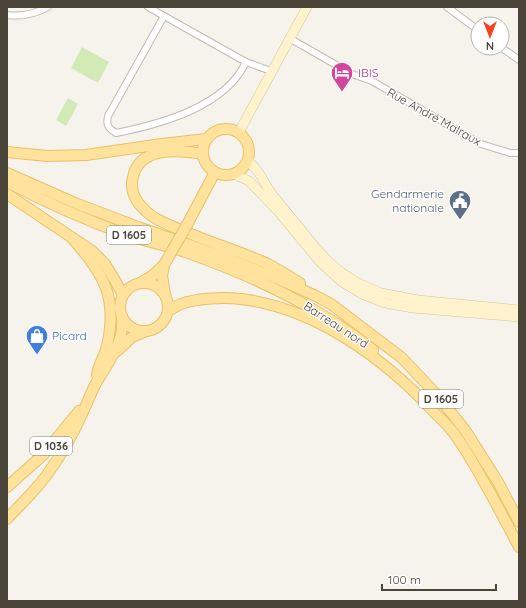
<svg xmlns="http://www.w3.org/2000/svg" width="526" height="608" font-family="Quicksand,sans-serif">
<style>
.green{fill:#d2eab5}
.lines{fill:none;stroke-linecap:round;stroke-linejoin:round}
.minor-casing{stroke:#c2bbae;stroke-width:8}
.secondary-casing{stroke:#d6c79b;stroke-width:10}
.primary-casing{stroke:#e6c16a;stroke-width:12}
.minor{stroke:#fff;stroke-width:6}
.secondary{stroke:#fff3cd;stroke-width:9}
.primary{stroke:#ffe39c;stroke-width:10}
.primary-bridge-casing{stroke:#e6c16a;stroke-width:12;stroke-linecap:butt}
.primary-bridge{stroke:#ffe39c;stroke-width:10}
.labels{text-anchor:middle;stroke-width:3;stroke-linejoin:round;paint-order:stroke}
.shield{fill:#fff;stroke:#817c74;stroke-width:1}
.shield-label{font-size:11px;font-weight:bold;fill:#4b4439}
.hotel-label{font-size:12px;fill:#b23c85;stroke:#fff;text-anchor:start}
.street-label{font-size:12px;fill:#4b4439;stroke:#fff}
.service-label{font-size:12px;fill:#4e5e75;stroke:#fff;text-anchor:end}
.shop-label{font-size:12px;fill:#366cbe;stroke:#fff;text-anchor:start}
</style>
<rect width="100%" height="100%" fill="#f6f3ec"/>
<!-- green -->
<g class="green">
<path d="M82,47L109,62L98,83L71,68Z"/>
<path d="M68,98L78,104L66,126L56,120Z"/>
</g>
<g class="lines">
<!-- minor casing -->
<g class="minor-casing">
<g id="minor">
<path d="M148,7L246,62L271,71"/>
<path d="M447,7L478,30"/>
<path d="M7,15C22,17 35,14 48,7"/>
<path d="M164,16L108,116C106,125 108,128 116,133C161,124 225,107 246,62"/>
<path d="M289,38L352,74L372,81L481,144L510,153H519"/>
<path d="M502,48L519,60"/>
</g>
</g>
<!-- secondary casing -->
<g class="secondary-casing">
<g id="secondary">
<path d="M239,132L307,7"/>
<path d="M248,160L259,173L271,193L315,247L329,262L342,273L358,283L381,293L418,300L519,310"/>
<path d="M234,174L249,181L277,210L320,262L342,282L362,294L385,303L413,308L519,317"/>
</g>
</g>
<!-- primary casing -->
<g class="primary-casing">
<g id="primary">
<circle cx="226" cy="152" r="23"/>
<path d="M7,152L47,156L86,155L162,144L206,139"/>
<path d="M203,154C179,150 139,146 133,177C130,188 134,199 142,207C152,219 167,224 181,230C209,242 238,251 266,263C278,269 289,276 300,283"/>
<path d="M7,173L75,203L138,227L224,257L276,278L316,296L331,304L402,358L437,395L465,430L498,482L519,522"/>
<path d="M7,182C45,202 86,220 127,235C148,242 170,246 191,254C255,277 319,307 373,350"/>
<path d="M7,194L92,251L105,264L116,282L123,295"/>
<path d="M188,223L215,172"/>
<path d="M72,238C104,274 118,297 107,346C105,356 98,365 97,375"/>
<path d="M164,265L162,276L165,294"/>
<path d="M140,283L153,275L164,265"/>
<circle cx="144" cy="307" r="24"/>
<path d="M168,311C172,309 176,306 181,304C197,298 224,297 241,299C315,308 384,358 434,412C442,420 452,429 458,439C481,473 500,511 519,547"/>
<path d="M117,351L132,337L146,331"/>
<path d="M7,487L43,455L79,411"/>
<path d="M7,519C20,505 34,492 46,476C59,458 72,437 81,416C86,406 90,395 95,385C107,363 125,344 122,316"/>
</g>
</g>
<!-- minor -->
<use href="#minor" class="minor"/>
<!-- secondary -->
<use href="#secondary" class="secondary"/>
<!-- primary -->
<use href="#primary" class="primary"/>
<!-- primary-bridge casing -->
<g class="primary-bridge-casing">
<path id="primary-bridge" d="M164,265L188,223"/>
</g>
<!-- primary-bridge -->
<use href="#primary-bridge" class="primary-bridge"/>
</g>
<!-- icons -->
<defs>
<g id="hotel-pin" transform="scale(1.15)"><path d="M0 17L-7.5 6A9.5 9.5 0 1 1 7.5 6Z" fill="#d1479c" stroke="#fff"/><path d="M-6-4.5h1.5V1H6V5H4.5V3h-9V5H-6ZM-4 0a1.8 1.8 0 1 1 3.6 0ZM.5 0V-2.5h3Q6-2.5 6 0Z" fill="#fff"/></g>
<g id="civic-pin" transform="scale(1.15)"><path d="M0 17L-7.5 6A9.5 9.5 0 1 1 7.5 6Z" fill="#5c6f8a" stroke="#fff"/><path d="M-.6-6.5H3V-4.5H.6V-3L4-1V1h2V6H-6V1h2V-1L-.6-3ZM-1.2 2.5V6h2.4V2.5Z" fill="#fff"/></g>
<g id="shop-pin" transform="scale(1.15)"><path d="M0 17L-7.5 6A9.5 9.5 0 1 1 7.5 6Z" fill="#3f7fe0" stroke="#fff"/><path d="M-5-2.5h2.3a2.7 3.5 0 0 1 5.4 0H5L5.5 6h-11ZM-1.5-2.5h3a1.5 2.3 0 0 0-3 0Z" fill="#fff"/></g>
</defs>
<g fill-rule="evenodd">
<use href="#hotel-pin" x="342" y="73"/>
<use href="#civic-pin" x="460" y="201"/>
<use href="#shop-pin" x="37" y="336"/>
</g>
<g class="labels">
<!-- shield labels -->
<g class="shield">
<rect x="107" y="226" width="44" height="18" rx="3"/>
<rect x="419" y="390" width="44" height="18" rx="3"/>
<rect x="30" y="437" width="42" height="18" rx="3"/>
</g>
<g class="shield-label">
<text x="129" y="239">D 1605</text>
<text x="441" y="403">D 1605</text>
<text x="51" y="450">D 1036</text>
</g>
<!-- hotel labels -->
<g class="hotel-label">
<text x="358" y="77">IBIS</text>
</g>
<!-- street labels -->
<g class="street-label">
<text transform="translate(434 117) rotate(29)" y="4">Rue André Malraux</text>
<text transform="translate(336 325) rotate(33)" y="4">Barreau nord</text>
</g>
<!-- service labels -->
<g class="service-label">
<text x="444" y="198">Gendarmerie<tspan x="444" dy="14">nationale</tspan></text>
</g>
<!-- shop labels -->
<g class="shop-label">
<text x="52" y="340">Picard</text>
</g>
</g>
<!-- border -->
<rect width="526" height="608" fill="none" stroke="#4b4439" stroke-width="16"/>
<!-- north arrow -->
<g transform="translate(490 36) rotate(180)"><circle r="19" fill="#ffffff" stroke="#b7b4b0"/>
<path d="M0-3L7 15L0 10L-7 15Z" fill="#fc3f1d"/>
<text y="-6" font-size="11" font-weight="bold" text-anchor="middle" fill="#4b4439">N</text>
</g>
<!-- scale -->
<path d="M382 584v6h114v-6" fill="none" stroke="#4b4439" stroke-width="2"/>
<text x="388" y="584" font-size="12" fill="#4b4439" stroke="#ffffff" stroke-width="3" paint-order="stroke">100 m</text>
</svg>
